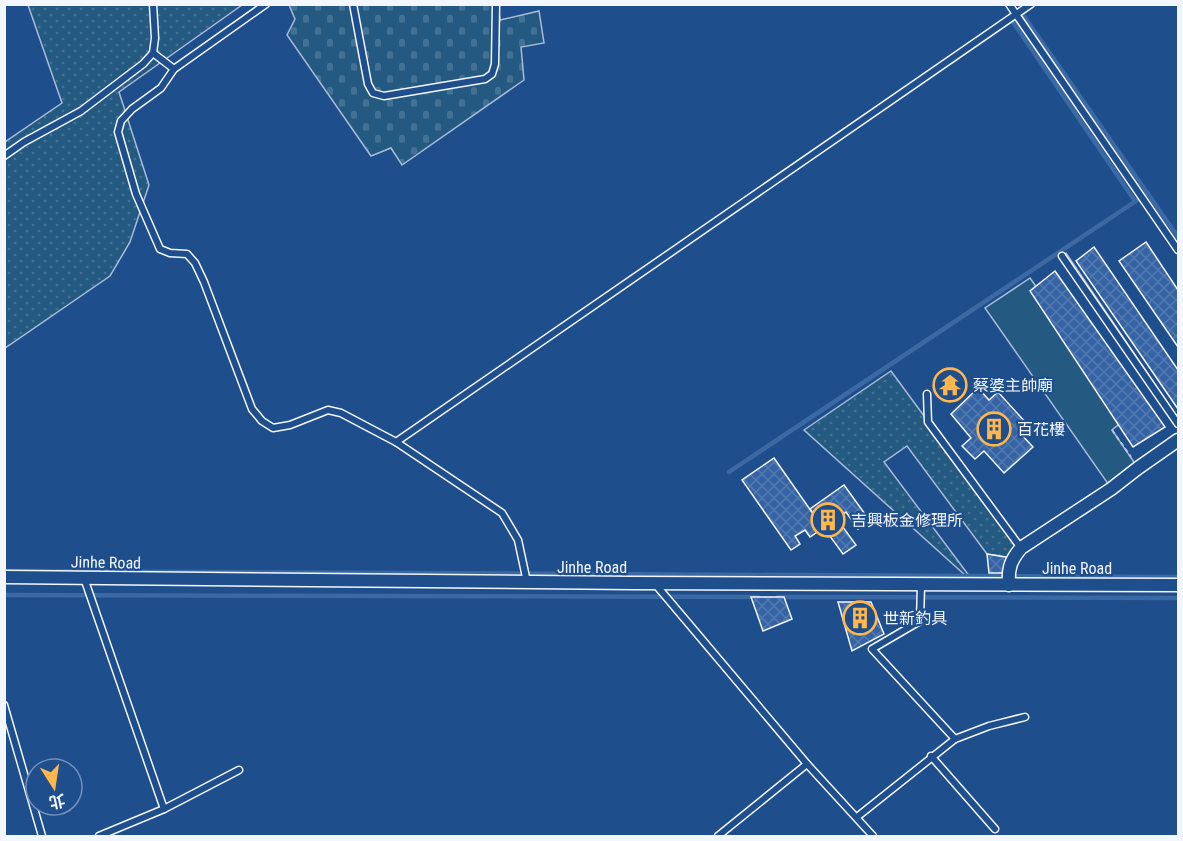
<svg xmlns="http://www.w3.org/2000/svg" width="1183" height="841" font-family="'Roboto Condensed','Noto Sans TC',sans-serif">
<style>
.grass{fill:url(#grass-dots);stroke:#a8bbd7;stroke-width:1.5}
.cemetery{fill:url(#cemetery-stones);stroke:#a8bbd7;stroke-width:1.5}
.park{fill:#245a82;stroke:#a8bbd7;stroke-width:1.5}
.parking{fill:#305b95;stroke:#a8bbd7;stroke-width:1.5}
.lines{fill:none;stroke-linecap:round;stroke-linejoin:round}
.stream{stroke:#3b69a3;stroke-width:4.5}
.building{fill:url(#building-cross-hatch);stroke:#f2f6ff;stroke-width:1.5}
.service-casing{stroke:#f2f6ff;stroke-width:9}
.minor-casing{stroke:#f2f6ff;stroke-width:15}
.path{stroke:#b3c4dc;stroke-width:2;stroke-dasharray:4.5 3;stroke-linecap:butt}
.service{stroke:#1f4e8c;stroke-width:6}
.minor{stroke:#1f4e8c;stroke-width:12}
.labels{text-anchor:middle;stroke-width:4.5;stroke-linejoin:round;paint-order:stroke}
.poi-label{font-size:16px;fill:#f2f6ff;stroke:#1f4e8c;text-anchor:start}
.street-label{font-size:16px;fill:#f2f6ff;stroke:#1f4e8c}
</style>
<defs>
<pattern id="grass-dots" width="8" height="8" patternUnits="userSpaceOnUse" patternTransform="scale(1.5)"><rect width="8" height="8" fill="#245a82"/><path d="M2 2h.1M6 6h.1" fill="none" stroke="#447295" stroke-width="1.8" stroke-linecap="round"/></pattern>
<pattern id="cemetery-stones" width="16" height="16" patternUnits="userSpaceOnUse" patternTransform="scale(1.5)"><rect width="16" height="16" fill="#245a82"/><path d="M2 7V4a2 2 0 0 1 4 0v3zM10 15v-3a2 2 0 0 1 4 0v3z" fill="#447295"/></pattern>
<pattern id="building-cross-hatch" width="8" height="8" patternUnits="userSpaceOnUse" patternTransform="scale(1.5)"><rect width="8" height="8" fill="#3563a3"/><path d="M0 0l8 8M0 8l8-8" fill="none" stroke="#537ab1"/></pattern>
</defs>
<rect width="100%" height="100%" fill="#1f4e8c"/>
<!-- grass -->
<g class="grass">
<path d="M28,5H242L119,92L149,185L130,242L110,276L5,348V142L62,103Z"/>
<path d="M891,371L1021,548L1012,558L987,554L907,446L884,462L976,585L804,430Z"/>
</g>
<!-- cemetery -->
<path class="cemetery" d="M498,4L500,20L539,11L544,43L521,47L524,80L402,165L391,148L371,156L287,35L295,19L289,5Z"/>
<!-- park -->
<path class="park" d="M1030,278L1128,417L1112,430L1138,468L1111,488L985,308Z"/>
<!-- parking -->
<path class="parking" d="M1066,253L1178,418V428L1060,258Z"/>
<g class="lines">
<!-- stream -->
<g class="stream">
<path d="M1021,12L1178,237"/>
<path d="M1011,19L1135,201"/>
<path d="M729,472L1148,193"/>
<path d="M4,571L1178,577"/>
<path d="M4,595L758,597"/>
<path d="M778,597L1178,598"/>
</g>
</g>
<!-- building -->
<g class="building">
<path d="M1146,242L1178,290V347L1119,261Z"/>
<path d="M1094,247L1178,370V409L1076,261Z"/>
<path d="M1055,271L1165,427L1133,447L1030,291Z"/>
<path d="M955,372L961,394L946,398L939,377Z"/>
<path d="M978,388L989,400L998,392L1028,425L1020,433L1033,447L1004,473L984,451L975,459L962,446L971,438L951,414Z"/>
<path d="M774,458L823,528L810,537L805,530L795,536L800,544L791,550L742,480Z"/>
<path d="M844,485L870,521L858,529L846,512L837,519L856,545L843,554L810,509Z"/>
<path d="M987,554L1012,558L1004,573H989Z"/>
<path d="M751,597H784L792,619L763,631Z"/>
<path d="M838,602H871L884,634L852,651Z"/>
</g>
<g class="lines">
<!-- service casing -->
<g class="service-casing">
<g id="service">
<path d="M266,4L174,69L161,88L132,109L121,121L118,132L136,194L160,249L170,253L187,254L195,263L204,282L252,409L262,421L273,428L290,425L328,410L341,413L396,442L502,513L518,540L527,582"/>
<path d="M353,4L368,84L373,93L384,96L485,79L492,74L495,64L496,4"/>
<path d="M1009,4L1178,250"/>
<path d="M153,53L174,69"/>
<path d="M4,156L24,142L81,111L143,64L153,53L155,38L153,4"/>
<path d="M1062,256L1178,424"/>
<path d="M927,394L928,422L1021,548"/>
<path d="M396,442L1031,4"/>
<path d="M84,578L164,809"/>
<path d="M656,585L807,764L873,836"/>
<path d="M4,705L42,836"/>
<path d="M955,739L989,726L1025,717"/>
<path d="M931,756L995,829"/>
<path d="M857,817L955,739L872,649L920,621L921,585"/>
<path d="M99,836L164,809L239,770"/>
<path d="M718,836L807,764"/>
</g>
</g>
<!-- minor casing -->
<g class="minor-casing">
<g id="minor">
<path d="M4,577L633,583L1178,585"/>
<path d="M1009,585C1008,569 1010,561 1021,548L1111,489L1138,468L1178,440"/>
</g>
</g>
<!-- path -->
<path class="path" d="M1112,430L1131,457"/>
<!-- service -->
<use href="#service" class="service"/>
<!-- minor -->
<use href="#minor" class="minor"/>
</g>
<!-- icons -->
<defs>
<g id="temple-ring" transform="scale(1.725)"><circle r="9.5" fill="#1f4e8c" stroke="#ffb74d" stroke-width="1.5"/><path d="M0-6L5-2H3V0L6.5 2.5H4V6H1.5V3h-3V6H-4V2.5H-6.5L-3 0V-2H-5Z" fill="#ffb74d"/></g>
<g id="building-ring" transform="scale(1.725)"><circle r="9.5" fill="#1f4e8c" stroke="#ffb74d" stroke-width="1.5"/><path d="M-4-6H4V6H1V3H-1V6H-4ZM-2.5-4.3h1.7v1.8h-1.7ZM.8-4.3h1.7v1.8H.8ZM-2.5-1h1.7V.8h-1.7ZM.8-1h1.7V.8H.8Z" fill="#ffb74d"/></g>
</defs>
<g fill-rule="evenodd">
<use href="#temple-ring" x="950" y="385"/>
<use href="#building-ring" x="994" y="429"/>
<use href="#building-ring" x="828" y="520"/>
<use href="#building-ring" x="860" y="618"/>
</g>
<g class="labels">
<!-- poi labels -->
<g class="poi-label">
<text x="973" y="391">蔡婆主帥廟</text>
<text x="1017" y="435">百花樓</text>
<text x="851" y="526">吉興板金修理所</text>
<text x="883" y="624">世新釣具</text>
</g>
<!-- street labels -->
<g class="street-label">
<text transform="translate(106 562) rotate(1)" y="6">Jinhe Road</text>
<text x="592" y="573">Jinhe Road</text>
<text x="1077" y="574">Jinhe Road</text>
</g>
</g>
<!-- border -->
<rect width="1183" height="841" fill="none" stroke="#f2f6ff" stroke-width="12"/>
<!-- north arrow -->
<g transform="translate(54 787) rotate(168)"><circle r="28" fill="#1f4e8c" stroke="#7391ba" stroke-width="1.5"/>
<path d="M0-4.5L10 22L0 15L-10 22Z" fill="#ffb74d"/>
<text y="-9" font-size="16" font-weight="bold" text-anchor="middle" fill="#f2f6ff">北</text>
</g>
</svg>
